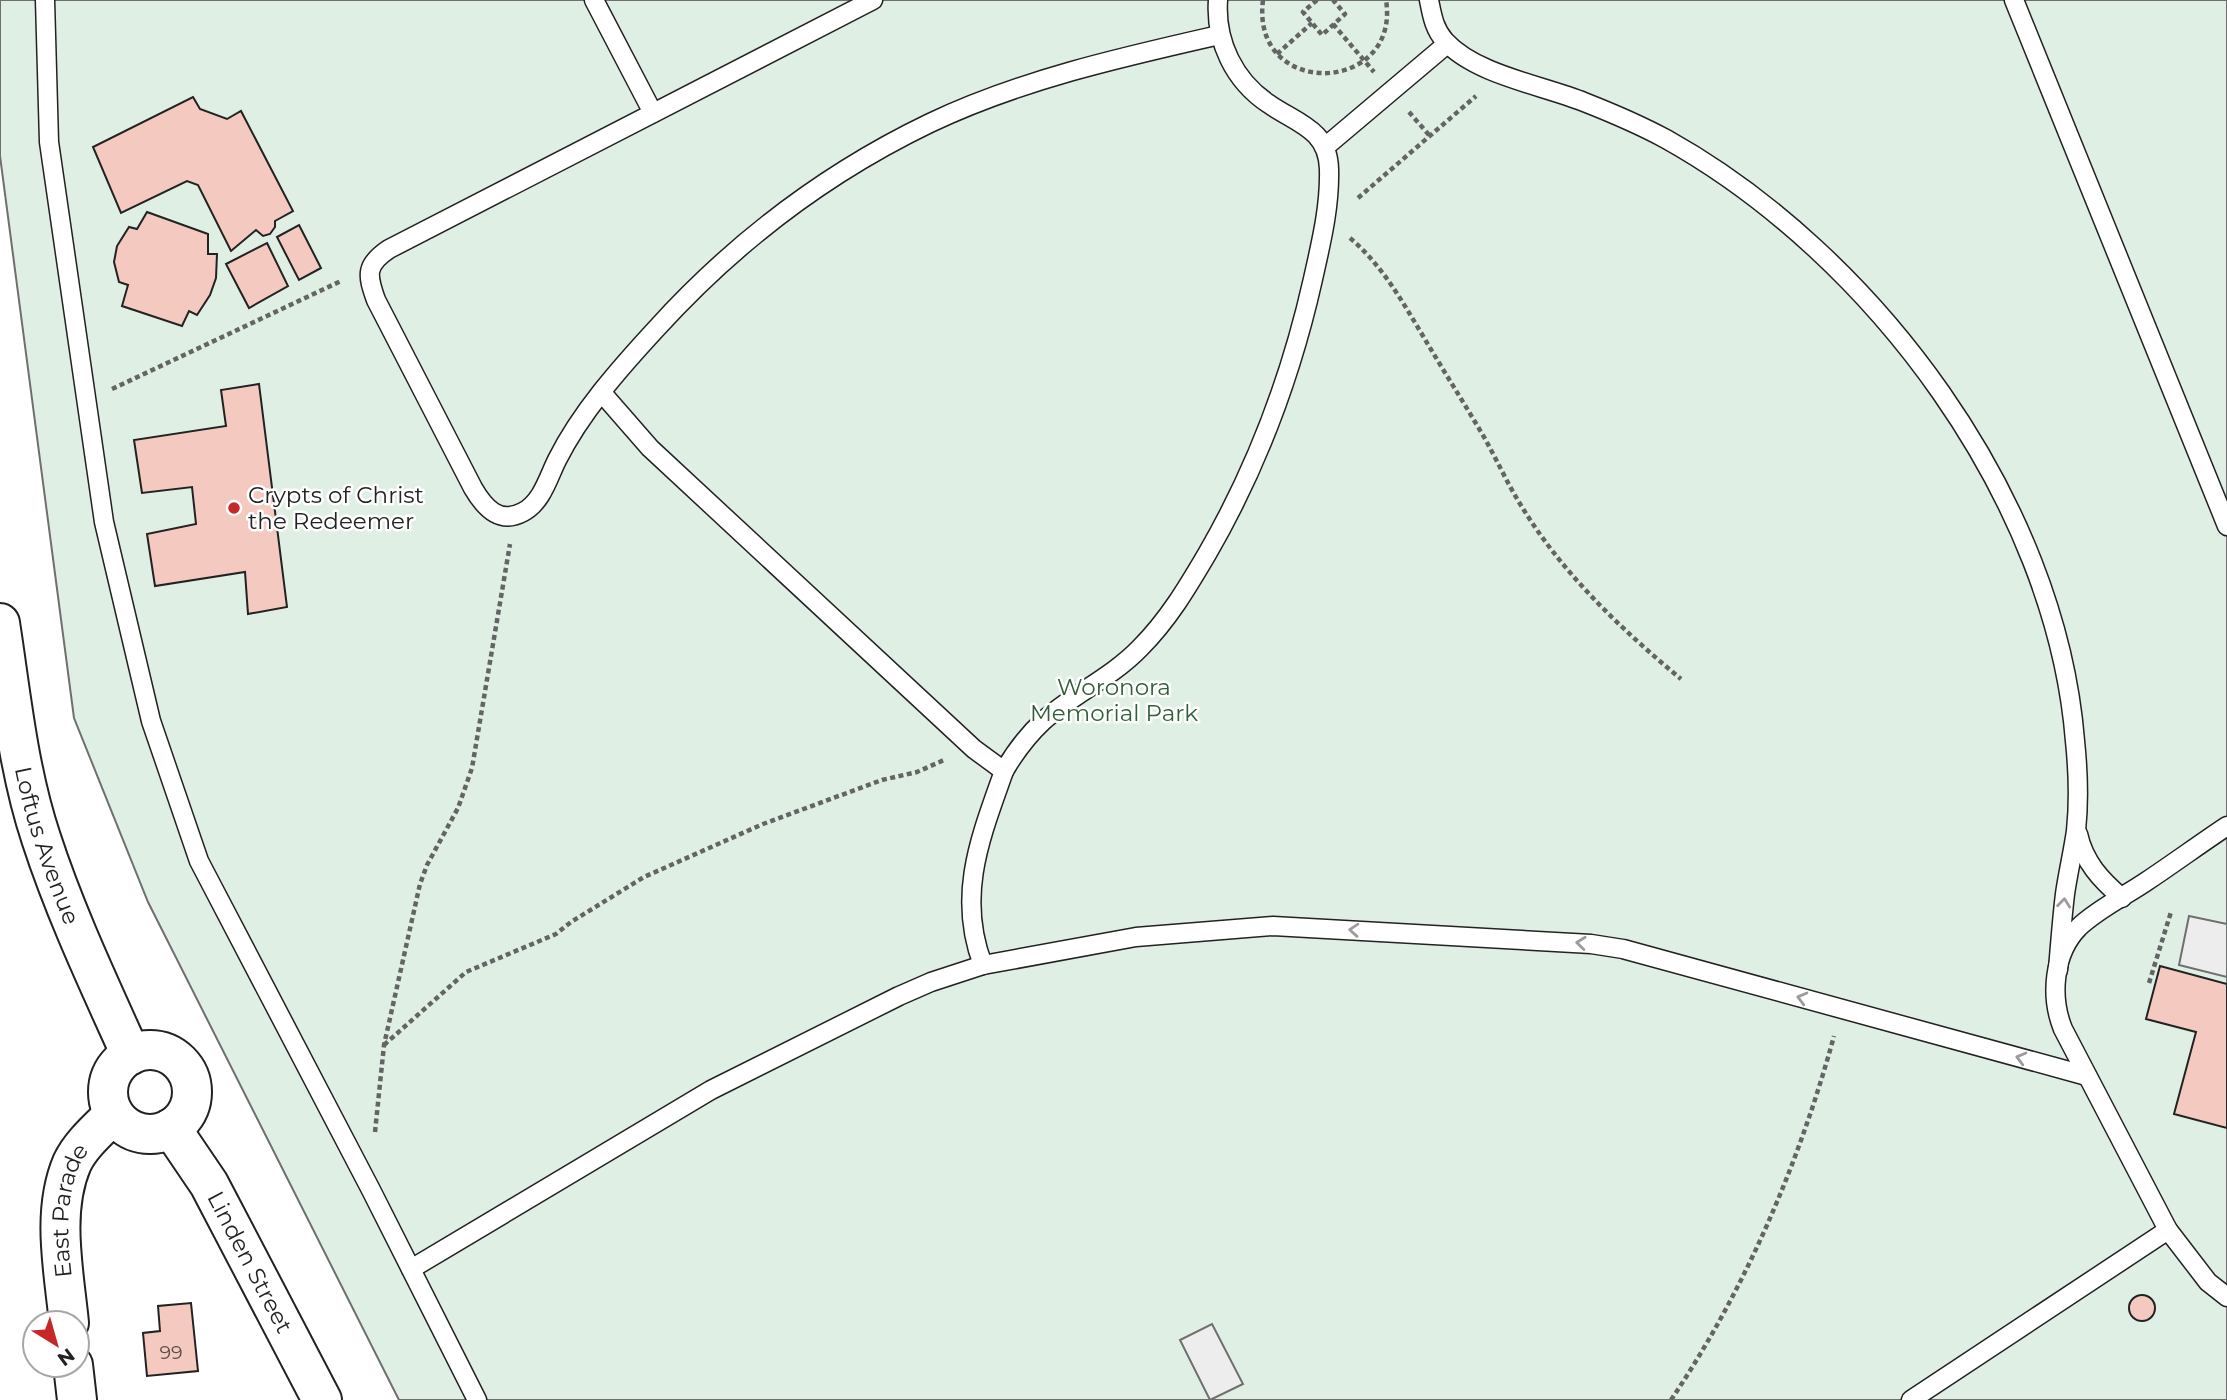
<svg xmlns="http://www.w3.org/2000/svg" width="2227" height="1400" font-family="Montserrat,sans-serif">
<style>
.green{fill:#e0efe3;stroke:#6f6f6f;stroke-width:2}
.parking{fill:#ededed;stroke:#6f6f6f;stroke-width:2}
.building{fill:#f3c9c0;stroke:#222;stroke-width:2}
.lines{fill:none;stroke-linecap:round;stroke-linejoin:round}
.service-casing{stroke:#222;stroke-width:21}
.tertiary-casing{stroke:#222;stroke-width:42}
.path{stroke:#646464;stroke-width:4.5;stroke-dasharray:5 3.5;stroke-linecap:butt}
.service{stroke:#fff;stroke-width:18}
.tertiary{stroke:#fff;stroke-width:38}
.oneway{stroke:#9c9c9c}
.poi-dot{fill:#c62828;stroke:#fff;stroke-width:2.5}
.labels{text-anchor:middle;stroke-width:5;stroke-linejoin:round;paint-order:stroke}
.number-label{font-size:19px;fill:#564c4a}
.poi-label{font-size:23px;fill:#222;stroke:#fff;text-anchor:start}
.park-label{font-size:23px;fill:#2f5e38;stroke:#fff}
.street-label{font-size:23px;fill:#222;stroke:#fff}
</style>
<rect width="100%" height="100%" fill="#fff"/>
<!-- green -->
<path class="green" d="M0,0H2227V1400H399L148,902L74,718L0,156Z"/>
<!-- parking -->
<g class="parking">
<path d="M2189,916L2227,924V977L2179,965Z"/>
<path d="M1212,1324L1243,1384L1210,1400L1180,1340Z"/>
</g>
<!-- building -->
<g class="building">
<path d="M193,97L200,109L227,119L241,111L293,211L275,221V227L270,234L263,236L256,230L231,251L198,185L187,181L121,213L93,147Z"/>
<path d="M147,212L208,234V254H217L216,278L210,295L197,315L189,311L182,326L122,306L128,285L119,282L114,262L117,246L129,227L137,229Z"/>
<path d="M299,225L321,268L299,280L277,237Z"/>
<path d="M267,243L288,286L249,308L226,264Z"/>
<path d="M259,384L287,607L248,614L245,572L155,586L147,534L196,524L192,487L142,493L134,440L226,426L221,390Z"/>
<path d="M2160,966L2227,984V1128L2174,1114L2196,1032L2146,1019Z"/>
<circle cx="2142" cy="1308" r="13"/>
<path d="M191,1303L198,1371L147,1376L143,1333L160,1331L158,1306Z"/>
</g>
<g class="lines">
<!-- service casing -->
<g class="service-casing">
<g id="service">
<path d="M45,0L49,142L104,522L151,721L199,861L371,1190L477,1400"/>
<path d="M594,0L653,113"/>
<path d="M873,0L389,249C365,265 367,275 376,300L473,488C484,507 499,525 523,512C542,502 548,478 557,460C581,412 620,368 656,329C734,243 826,173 930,123C1020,80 1122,57 1219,35"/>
<path d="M1429,0C1432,15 1434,29 1445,41C1476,75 1542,85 1584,102C1612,113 1640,125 1666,139C1874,255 2056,500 2075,741C2078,770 2079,803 2076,831C2073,852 2068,873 2065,894C2062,919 2060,945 2058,970"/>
<path d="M2014,0L2227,526"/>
<path d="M1325,147L1447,44"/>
<path d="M602,393L650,448L974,749L1004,771C1015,752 1027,736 1043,721C1073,694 1111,678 1140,648C1168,620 1187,588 1207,554C1258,466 1291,377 1313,279C1321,243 1330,207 1329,169C1328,129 1296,123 1269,104C1234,81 1215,41 1218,0"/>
<path d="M2227,826C2200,844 2174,863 2147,881C2125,896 2098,909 2079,927C2053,953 2050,997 2063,1029L2168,1230L2208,1282L2227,1297"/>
<path d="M2078,834C2084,862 2101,880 2122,898"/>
<path d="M983,965C956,895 981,836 1004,771"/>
<path d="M411,1269L711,1090L899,996L931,982L983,965L1136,937L1273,926L1591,944L1623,949L2087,1076"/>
<path d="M1911,1400L2168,1230"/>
</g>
</g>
<!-- tertiary casing -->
<g class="tertiary-casing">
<g id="tertiary">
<path id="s1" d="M0,623C11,694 18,769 41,838C65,912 99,984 131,1055"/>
<circle cx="150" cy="1092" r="42"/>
<path id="s2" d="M171,1128L209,1184L322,1400"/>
<path id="s3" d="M69,1323C64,1272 51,1212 72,1163C81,1144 99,1129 114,1114"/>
<path d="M73,1365L77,1400"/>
</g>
</g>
<!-- path -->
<g class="path">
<path d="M1263,0C1250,100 1401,95 1386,0"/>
<path d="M1317,0L1303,12L1322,35L1345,14L1333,0"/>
<path d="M1333,24L1374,72"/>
<path d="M1277,54L1312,23"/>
<path d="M1409,112L1429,135"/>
<path d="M1358,198L1476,96"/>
<path d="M1350,238C1382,265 1402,301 1423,336C1443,370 1464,403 1484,437C1497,460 1508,485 1522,507C1562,573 1622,630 1681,679"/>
<path d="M112,389L341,281"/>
<path d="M2149,983L2171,912"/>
<path d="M384,1045L466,972L556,934L571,922L644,877L763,824L882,780L917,772L944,760"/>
<path d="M375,1132L384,1045L420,884L427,865L458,808L472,768L510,544"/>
<path d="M1671,1400C1745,1290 1799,1164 1834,1036"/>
</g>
<!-- service -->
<use href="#service" class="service"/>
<!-- tertiary -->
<use href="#tertiary" class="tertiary"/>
</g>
<!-- one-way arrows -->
<defs><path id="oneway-chevron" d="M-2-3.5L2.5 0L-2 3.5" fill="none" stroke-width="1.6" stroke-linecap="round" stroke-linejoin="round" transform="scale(1.75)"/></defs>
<g class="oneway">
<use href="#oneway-chevron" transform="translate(2064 903) rotate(-84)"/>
<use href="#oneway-chevron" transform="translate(1354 930) rotate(-176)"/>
<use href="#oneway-chevron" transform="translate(1581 943) rotate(-174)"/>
<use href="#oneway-chevron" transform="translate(1802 998) rotate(-165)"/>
<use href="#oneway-chevron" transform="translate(2021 1058) rotate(-165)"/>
</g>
<!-- markers -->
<circle class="poi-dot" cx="234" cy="508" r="7"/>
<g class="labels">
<!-- number labels -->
<g class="number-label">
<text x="171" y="1359">99</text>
</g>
<!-- poi labels -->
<g class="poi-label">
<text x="248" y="503">Crypts of Christ<tspan x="248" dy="26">the Redeemer</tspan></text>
</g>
<!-- park labels -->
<g class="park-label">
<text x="1114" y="695">Woronora<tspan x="1114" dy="26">Memorial Park</tspan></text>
</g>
<!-- street labels -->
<g class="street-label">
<text dy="8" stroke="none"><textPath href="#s1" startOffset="228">Loftus Avenue</textPath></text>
<text dy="8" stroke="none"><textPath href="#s3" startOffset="114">East Parade</textPath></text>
<text dy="8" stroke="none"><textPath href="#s2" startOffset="156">Linden Street</textPath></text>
</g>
</g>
<!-- north arrow -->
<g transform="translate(56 1344) rotate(143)"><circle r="33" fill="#ffffff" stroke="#a7a7a7" stroke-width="2"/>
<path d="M0-5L12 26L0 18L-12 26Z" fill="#c62828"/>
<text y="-10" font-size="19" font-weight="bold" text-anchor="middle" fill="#222222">N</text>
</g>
</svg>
